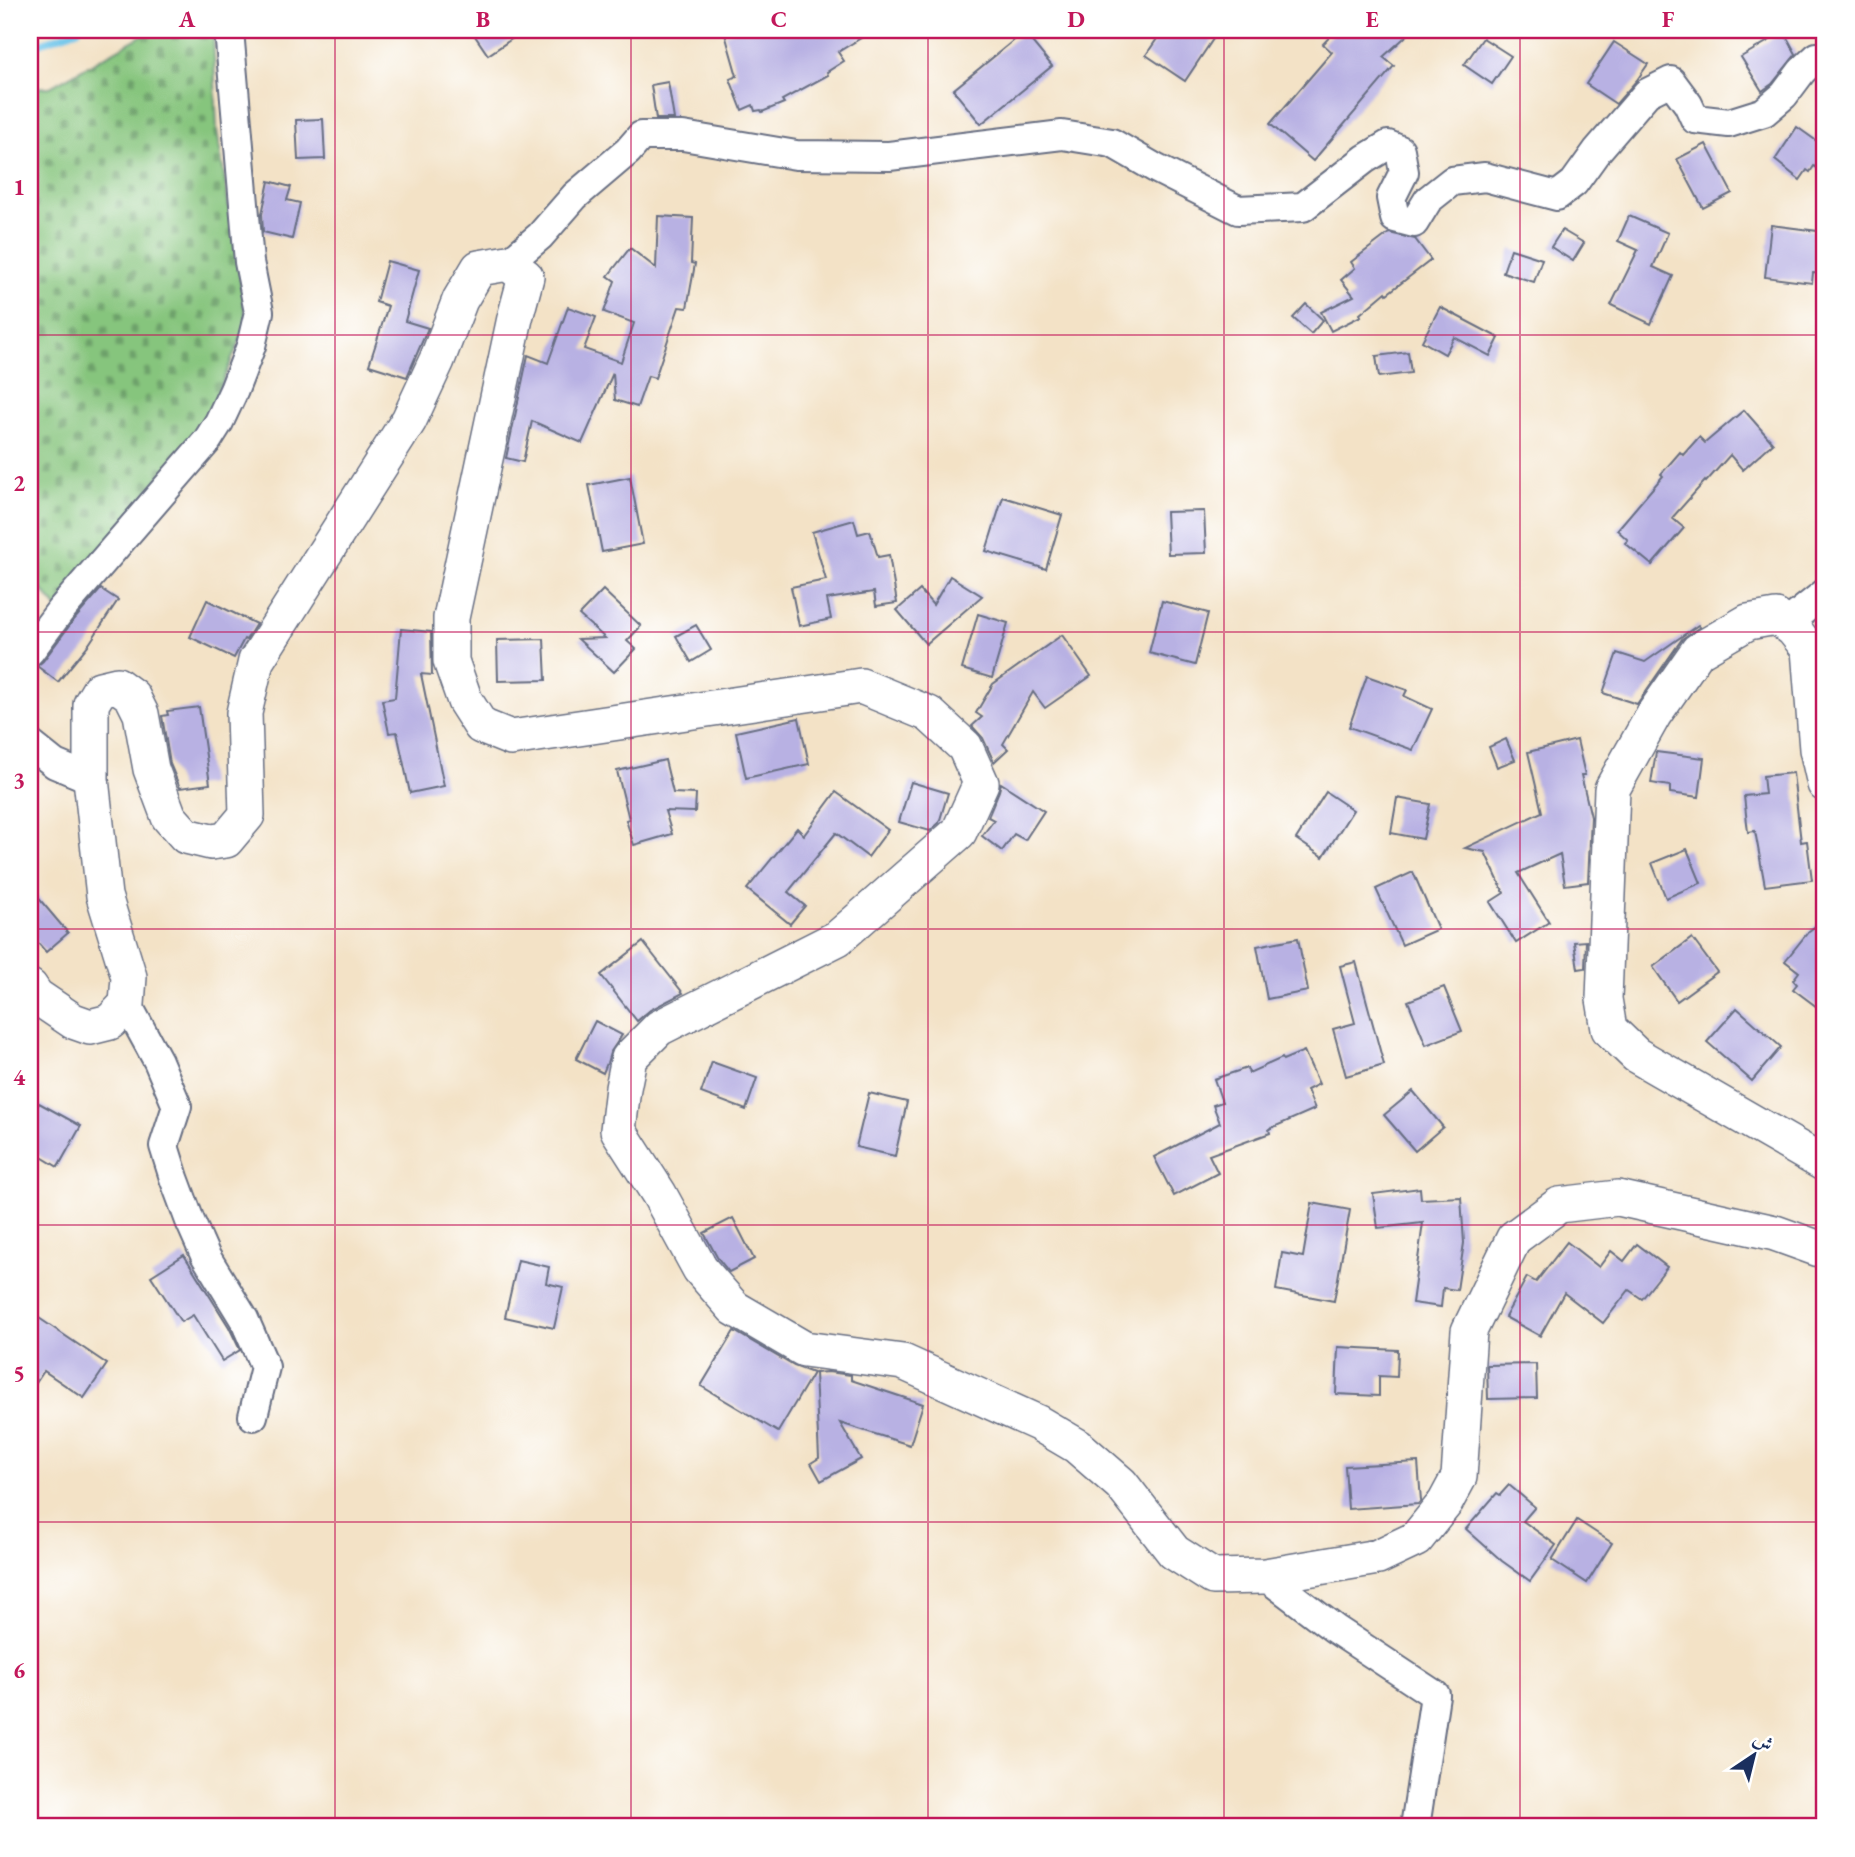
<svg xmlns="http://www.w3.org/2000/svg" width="1855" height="1857" font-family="'EB Garamond',Amiri,serif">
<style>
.cemetery{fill:url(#cemetery-stones);stroke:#507a6e;stroke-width:2}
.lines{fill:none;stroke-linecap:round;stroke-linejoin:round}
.stream{stroke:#6cc4ea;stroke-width:7}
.building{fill:#b8b1e3}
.minor-casing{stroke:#676e82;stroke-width:32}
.tertiary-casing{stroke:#676e82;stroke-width:38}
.minor{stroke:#fff;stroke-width:28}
.tertiary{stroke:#fff;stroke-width:35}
.grid{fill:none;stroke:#c2185b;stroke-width:2;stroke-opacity:0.55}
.neatline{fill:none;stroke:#c2185b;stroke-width:2.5}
.grid-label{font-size:23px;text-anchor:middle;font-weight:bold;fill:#c2185b}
</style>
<defs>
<pattern id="cemetery-stones" width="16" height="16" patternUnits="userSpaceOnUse" patternTransform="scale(1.75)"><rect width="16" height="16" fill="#86c57d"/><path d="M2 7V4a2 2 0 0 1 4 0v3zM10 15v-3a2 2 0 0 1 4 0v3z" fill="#6da06a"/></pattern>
</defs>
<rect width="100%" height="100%" fill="#fff"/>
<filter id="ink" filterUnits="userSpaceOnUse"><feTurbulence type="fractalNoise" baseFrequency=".0143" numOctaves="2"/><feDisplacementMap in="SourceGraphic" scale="14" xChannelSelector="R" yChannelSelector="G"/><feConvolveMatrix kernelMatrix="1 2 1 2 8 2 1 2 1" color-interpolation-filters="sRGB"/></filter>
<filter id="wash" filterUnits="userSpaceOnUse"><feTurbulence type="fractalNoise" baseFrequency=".00686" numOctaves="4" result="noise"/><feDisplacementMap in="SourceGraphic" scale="28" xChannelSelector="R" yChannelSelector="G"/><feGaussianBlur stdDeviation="1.57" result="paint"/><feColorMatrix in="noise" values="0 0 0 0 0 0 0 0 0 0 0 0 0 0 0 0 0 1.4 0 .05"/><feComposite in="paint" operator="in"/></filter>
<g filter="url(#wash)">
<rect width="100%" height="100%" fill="#f3e2c6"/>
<!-- cemetery -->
<path class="cemetery" d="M152,30H213L217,130L247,324L207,418L100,550L60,611L30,576V88L50,87Z"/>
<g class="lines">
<!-- stream -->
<path class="stream" d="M30,47L78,30"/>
</g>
<g id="blocks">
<!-- building -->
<g class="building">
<path d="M471,30H525L488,55Z"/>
<path d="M738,30H874L838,52L844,61L827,72L828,75L782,100L784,103L762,112L761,110L755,111L753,105L742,110L730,79L737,76L725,34Z"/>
<path d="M1163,30H1219L1185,81L1146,55Z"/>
<path d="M1336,30H1413L1383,57L1394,66L1313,161L1270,124L1332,52L1323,44Z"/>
<path d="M1024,32L1052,66L981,124L953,90Z"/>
<path d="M1784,32L1796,54L1772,84L1762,91L1741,57Z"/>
<path d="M1483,38L1511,56L1492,84L1464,65Z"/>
<path d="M1614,42L1648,64L1637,80L1616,104L1586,84Z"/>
<path d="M668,82L674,119H656L651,85Z"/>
<path d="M323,119L325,159L298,160L296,120Z"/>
<path d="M1797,127L1825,147V173L1814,166L1810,172L1807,170L1800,180L1775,160Z"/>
<path d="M1706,144L1732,193L1703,208L1677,159Z"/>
<path d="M269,181L291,187L287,200L300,203L292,239L263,232L262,214Z"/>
<path d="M658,216L693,218L691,263L695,264L687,308L679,307L655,378L648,376L637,407L615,400L613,373L582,443L532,421L523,462L506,458L528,355L548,363L568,307L596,317L584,349L621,362L634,323L604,312L615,281L608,276L630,248L656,268Z"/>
<path d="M1629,216L1668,233L1653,267L1673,276L1651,324L1611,305L1638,250L1618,241Z"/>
<path d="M1771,225L1825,232V274L1813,273L1812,283L1765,277Z"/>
<path d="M1562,230L1584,243L1573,261L1551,247Z"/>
<path d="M1389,233L1415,239L1431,260L1387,294L1386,292L1360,314L1361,316L1331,331L1321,312L1354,296L1341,280L1355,268L1351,262Z"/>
<path d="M1511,249L1542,259L1534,282L1503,272Z"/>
<path d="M387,261L419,270L405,321L428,328L407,377L369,365L388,306L376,302Z"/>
<path d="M1306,304L1323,320L1311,334L1293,318Z"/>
<path d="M1440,307L1499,338L1490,356L1454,337L1445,354L1422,341Z"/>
<path d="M1408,352L1411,373L1379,377L1376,356Z"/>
<path d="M1744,410L1773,443L1743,470L1730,455L1706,482L1705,481L1672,518L1684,528L1652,565L1625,543L1628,540L1617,530L1663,476L1661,474L1680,452L1683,455L1699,437L1705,443Z"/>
<path d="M630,477L643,544L602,552L589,485Z"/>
<path d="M1003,497L1062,515L1046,569L986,551Z"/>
<path d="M1204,511L1206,553L1168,554L1166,512Z"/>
<path d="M854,520L858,534L870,531L878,557L889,555L897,603L876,606L874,592L827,599L831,619L799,626L791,587L826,580L812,532Z"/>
<path d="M950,576L982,596L926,644L897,610L920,590L933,605Z"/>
<path d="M101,589L118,600L89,644L58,682L37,666L43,661L73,621Z"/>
<path d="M603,590L641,626L627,641L636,649L614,672L578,639L605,638L579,615Z"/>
<path d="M207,600L256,624L246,640L244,639L234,658L190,637Z"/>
<path d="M1162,601L1208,613L1195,665L1149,653Z"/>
<path d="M978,614L1008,623L992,678L962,669Z"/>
<path d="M696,625L711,650L691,662L676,636Z"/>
<path d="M1698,625L1700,627L1682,639L1637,704L1603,693L1617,653L1645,662Z"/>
<path d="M401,629L431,632L432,675L421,674L444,786L410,793L397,732L389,733L382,700L395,698Z"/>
<path d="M1062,635L1091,676L1045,708L1033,692L1003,744L1008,749L994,762L983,738L972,726L982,717L976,713L993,684Z"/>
<path d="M544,639L546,680L498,681L497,640Z"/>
<path d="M1367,676L1407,690L1404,696L1432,709L1413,750L1349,727Z"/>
<path d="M199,707L210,784L180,788L170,764L162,716L168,715L167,711Z"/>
<path d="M799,718L809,764L746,778L736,732Z"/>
<path d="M1506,739L1515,760L1497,767L1489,747Z"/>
<path d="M1577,740L1585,775H1581L1591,817L1588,882L1565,885L1560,854L1518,873L1549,922L1516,943L1490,902L1504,893L1485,852L1465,848L1542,812L1528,752Z"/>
<path d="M1656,752L1704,758L1699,797L1670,793V786L1651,783Z"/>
<path d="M665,760L673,793L696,794L695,812L665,811L672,834L634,845L626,820L629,819L617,771Z"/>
<path d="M1793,773L1801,842L1807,841L1812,880L1765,886L1755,831L1748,832L1744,796L1765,794L1763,776Z"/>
<path d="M911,782L948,793L939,823L930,831L899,822Z"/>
<path d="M1001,783L1044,811L1025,840L1014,834L1002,851L982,836L994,820L988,817L999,791Z"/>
<path d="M836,792L888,830L868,857L836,833L788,892L805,906L790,924L747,889L797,828L804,835Z"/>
<path d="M1326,792L1353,810L1323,857L1296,839Z"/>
<path d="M1397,798L1430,804L1423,839L1391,833Z"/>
<path d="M1687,849L1701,883L1666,898L1652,863Z"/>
<path d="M1413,872L1438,929L1402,945L1376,889Z"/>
<path d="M30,888L68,933L46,952L30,934Z"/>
<path d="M1825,919V1013L1793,989L1797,984L1793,980L1799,972L1785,961L1809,931Z"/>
<path d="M1298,938L1308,991L1267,999L1257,946Z"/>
<path d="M1692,938L1717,972L1677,1001L1653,967Z"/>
<path d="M1586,941L1585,968L1578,969L1574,942Z"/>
<path d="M643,942L683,993L650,1010L637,1021L601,975Z"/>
<path d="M1356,962L1384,1065L1346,1076L1333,1029L1355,1023L1340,966Z"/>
<path d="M1444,987L1462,1031L1426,1045L1408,1001Z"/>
<path d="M1737,1008L1781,1047L1752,1081L1707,1042Z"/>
<path d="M595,1021L622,1035L610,1053L607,1063L603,1073L576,1059Z"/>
<path d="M1304,1051L1319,1084L1307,1090L1315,1109L1269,1129L1270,1133L1209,1155L1218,1173L1174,1196L1154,1157L1220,1123L1213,1105L1222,1102L1214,1079L1247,1068L1249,1073L1282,1058L1283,1060Z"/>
<path d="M712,1062L757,1078L746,1110L701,1093Z"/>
<path d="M1413,1091L1443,1127L1415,1151L1384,1115Z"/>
<path d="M869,1093L907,1102L895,1156L856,1147Z"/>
<path d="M39,1103L81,1126L58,1167L30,1150V1120Z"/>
<path d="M1420,1188L1421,1199L1461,1197L1464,1243L1457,1290L1443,1288L1441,1307L1412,1303L1423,1223L1378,1228L1373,1194Z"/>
<path d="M1312,1203L1350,1210L1334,1301L1276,1290L1282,1253L1303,1257Z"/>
<path d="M733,1218L754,1259L729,1272L717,1257L704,1233Z"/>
<path d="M1567,1242L1599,1267L1611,1251L1624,1261L1637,1244L1667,1267L1642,1299L1629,1290L1603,1323L1564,1293L1540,1336L1505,1317L1527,1277L1536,1282Z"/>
<path d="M184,1255L229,1327L240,1350L222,1361L193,1315L181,1322L151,1276Z"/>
<path d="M518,1260L549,1267L546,1283L563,1287L554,1328L505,1317Z"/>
<path d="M30,1312L107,1364L84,1398L44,1371L30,1392Z"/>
<path d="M734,1331L794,1366L813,1373L778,1432L701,1386Z"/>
<path d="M1338,1347L1398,1350L1397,1377L1379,1376V1396L1336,1394Z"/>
<path d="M1536,1364L1537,1398L1488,1399L1487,1365Z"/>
<path d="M828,1372L851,1375V1380L923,1404L910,1445L840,1423L861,1459L821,1481L811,1463L819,1458L815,1373Z"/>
<path d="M1418,1462L1421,1501L1418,1504L1348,1509L1345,1466Z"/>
<path d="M1509,1485L1535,1507L1523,1521L1556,1545L1530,1581L1502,1561L1466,1529L1497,1493L1500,1495Z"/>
<path d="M1577,1520L1612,1543L1587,1583L1552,1560Z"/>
</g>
</g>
</g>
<g filter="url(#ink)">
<use href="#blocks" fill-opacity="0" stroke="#676e82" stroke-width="2"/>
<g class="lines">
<!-- minor casing -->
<g class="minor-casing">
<g id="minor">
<path d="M508,263L540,236L575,196L628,151L641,136H683L796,155L889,156L1062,135L1112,143L1157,169L1238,210L1303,207L1365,159L1388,145L1400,150L1404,172L1391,198L1395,218L1414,223L1428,200L1452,181L1485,177L1557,196L1574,183L1597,151L1647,93L1671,81L1688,104L1695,119L1729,123L1764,112L1784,95L1802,71L1817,57L1825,58"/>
<path d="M1786,624L1825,593"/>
<path d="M30,651L60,611L207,441L219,422L234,390L251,346L259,312L249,262L229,30"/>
<path d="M30,744L55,764L91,779"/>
<path d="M127,1004L158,1061L177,1106L164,1146L174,1178L190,1221L205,1255L244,1319L265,1367L253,1416"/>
<path d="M1265,1576L1335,1629L1435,1695L1415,1827"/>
</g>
</g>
<!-- tertiary casing -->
<g class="tertiary-casing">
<g id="tertiary">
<path d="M1825,784L1817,749L1809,649L1793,629L1776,617L1748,622L1698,651L1654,714L1612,789L1604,999L1609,1029L1636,1055L1825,1164"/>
<path d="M30,987L36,996L73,1021L90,1027L110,1022L127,1004L129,977L104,896L91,779V704L100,689L117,685L132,696L141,714L151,769L169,817L186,836L211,842L226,840L247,815L244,713L256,661L409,420L437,360L460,300L479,268L508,263L526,277L515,318L451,618V661L465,701L481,726L511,738L861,686L929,714L965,747L981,783L959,832L838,938L659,1028L629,1058L623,1088L618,1130L659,1194L700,1269L734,1308L804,1349L903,1362L1038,1423L1077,1446L1121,1484L1174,1552L1213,1577L1265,1576L1378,1557L1416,1539L1445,1503L1459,1477L1469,1331L1514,1238L1559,1205L1618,1198L1775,1233L1825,1251"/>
</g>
</g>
<!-- minor -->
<use href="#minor" class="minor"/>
<!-- tertiary -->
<use href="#tertiary" class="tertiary"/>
</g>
</g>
<!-- grid -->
<path class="grid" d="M335,30V1827M631,30V1827M928,30V1827M1224,30V1827M1520,30V1827M30,335H1825M30,632H1825M30,929H1825M30,1225H1825M30,1522H1825"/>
<!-- margin -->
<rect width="1855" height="1857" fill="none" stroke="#fff" stroke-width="77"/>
<!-- north arrow -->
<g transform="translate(1754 1755) rotate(35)" stroke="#ffffff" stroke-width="5" paint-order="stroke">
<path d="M0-5L12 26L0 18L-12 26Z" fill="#1b2f5e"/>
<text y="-10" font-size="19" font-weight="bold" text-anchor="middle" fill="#1b2f5e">ش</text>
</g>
<rect x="38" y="38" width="1778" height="1780" class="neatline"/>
<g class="grid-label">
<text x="187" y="27">A</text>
<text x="483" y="27">B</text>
<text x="779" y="27">C</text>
<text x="1076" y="27">D</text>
<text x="1372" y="27">E</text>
<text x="1668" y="27">F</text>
<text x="19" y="195">1</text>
<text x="19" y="491">2</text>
<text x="19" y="788">3</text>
<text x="19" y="1085">4</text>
<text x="19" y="1381">5</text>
<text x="19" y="1678">6</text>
</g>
</svg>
